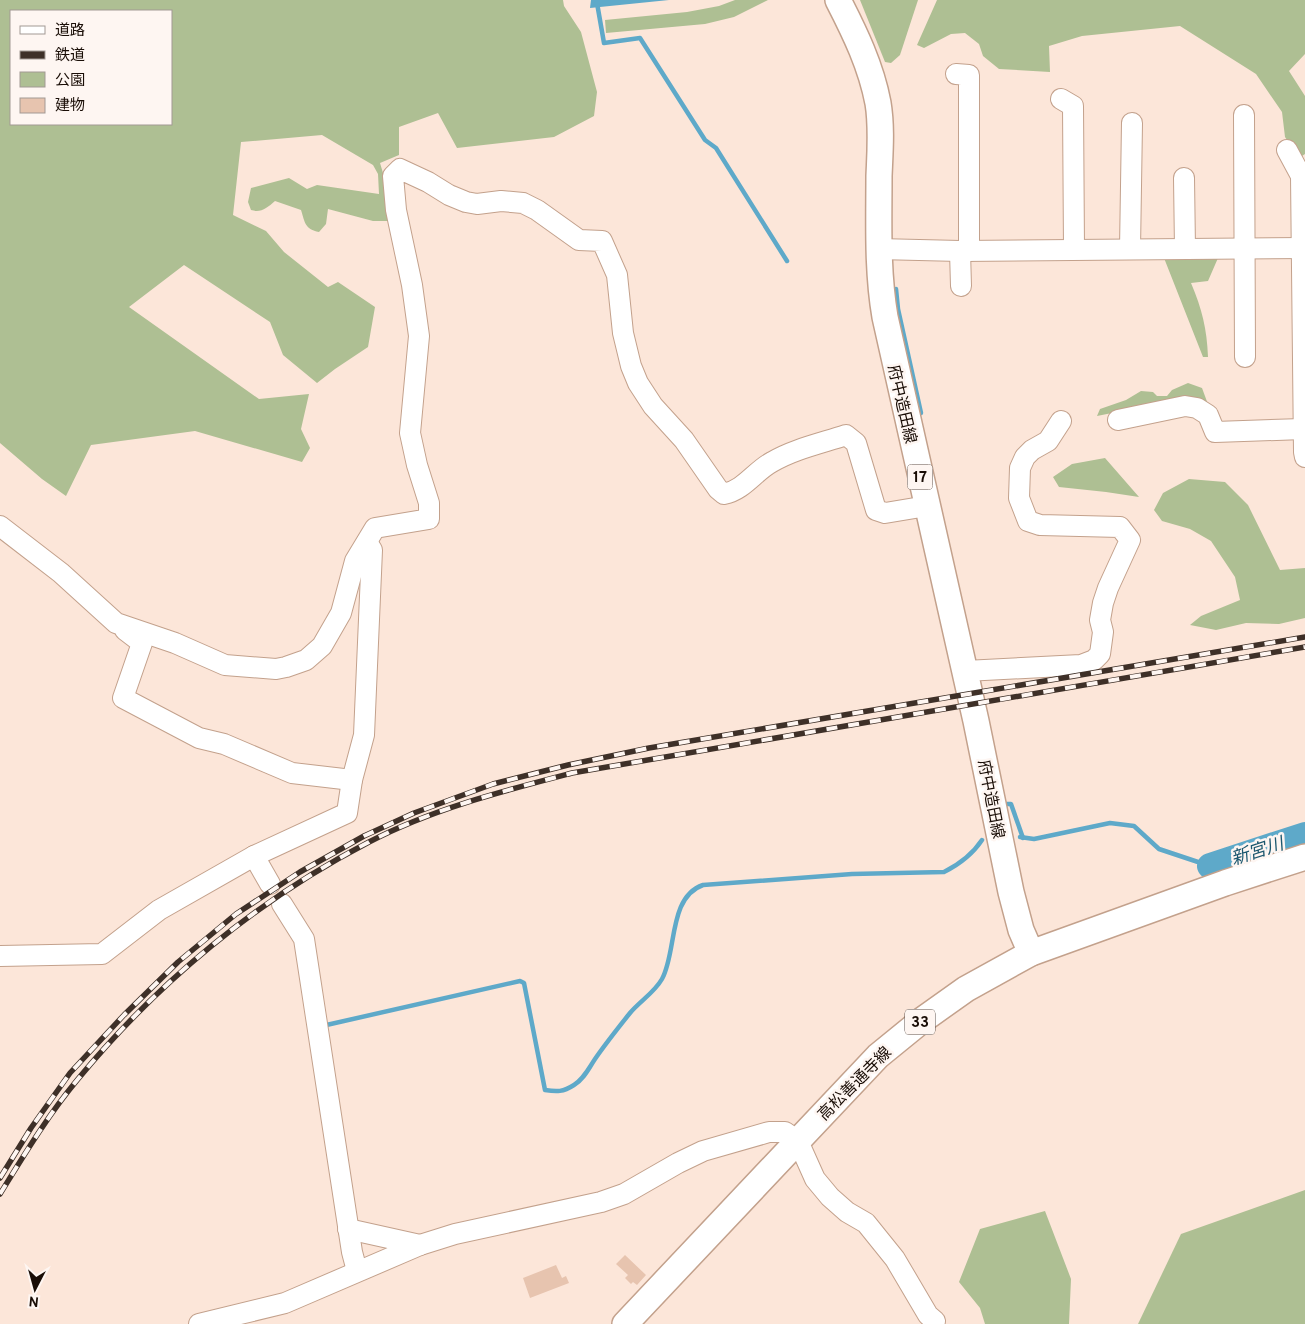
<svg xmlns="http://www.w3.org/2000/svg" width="1305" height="1324" font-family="Overpass,'Noto Sans JP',sans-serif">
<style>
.green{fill:#aebf93;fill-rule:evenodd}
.water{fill:#5ea9c9}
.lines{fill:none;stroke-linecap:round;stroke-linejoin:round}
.stream{stroke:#5ea9c9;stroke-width:4.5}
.river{stroke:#5ea9c9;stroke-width:26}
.building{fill:#e7c4af}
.minor-casing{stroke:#c3a18c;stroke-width:22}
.major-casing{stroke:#c3a18c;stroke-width:28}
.minor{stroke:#fff;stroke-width:20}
.major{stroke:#fff;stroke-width:25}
.rail-casing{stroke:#3e3028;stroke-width:5.5}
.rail{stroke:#fef6f2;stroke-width:4;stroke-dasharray:11;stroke-linecap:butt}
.labels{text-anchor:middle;stroke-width:5;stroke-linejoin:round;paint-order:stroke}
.shield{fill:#fef6f2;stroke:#5e534d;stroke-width:1}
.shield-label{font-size:15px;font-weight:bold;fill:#190d06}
.street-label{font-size:16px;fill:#190d06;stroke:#fef6f2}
.water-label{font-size:18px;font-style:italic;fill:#1d586f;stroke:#fef6f2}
</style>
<rect width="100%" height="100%" fill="#fce6d9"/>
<!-- green -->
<g class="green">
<path d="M0,0H563L564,6L581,32L597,92L594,116L554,137L457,148L438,113L399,127V155L380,163L383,173L389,179L394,221H373L328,209L326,224L319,232C305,229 305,223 301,210L275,201C267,208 261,213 251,210L248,202L251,188L289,178L307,189L317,185L379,194L378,174L373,165L322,135L241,142L233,215L266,231L284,252L328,287L338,282L375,307L368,347L335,369L317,383L283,355L270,322L184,265L129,307L259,399L309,394L301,429L310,448L302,462L195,431L91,445L66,496L42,479L0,443ZM11,11H171V124H11Z"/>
<path d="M735,0H768L734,17L705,24L606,33L605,20L687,12L719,6Z"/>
<path d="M860,0H918L900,55L891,63L885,62Z"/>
<path d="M937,0H1305V54L1289,71L1305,96V154L1299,158L1285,137L1282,112L1256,74L1180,26L1082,36L1049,46L1050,72L999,69L983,56L979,44L965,33L951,34L924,48L917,45Z"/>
<path d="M1164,258H1218L1208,281L1191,283C1202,309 1207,329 1208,357H1203Z"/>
<path d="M1188,383L1202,388L1209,407L1112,413L1097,416L1100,409L1126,400L1141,391L1153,392L1157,396H1167L1172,390Z"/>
<path d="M1105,458L1139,497L1106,492L1059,487L1053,477L1072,464Z"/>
<path d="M1189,479L1225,482L1248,505L1280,570L1305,568V618L1279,624L1246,623L1216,630L1190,625L1201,616L1240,600L1235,577L1211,541L1190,529L1162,521L1154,510L1163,493Z"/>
<path d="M1305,1190V1324H1138L1181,1234Z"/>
<path d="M1045,1211L1071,1279L1069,1324H985L980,1308L959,1282L980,1229Z"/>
</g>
<!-- water -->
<path class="water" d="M591,0H669L590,8Z"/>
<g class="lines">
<!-- stream -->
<g class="stream">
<path d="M597,3L604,43L640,38L705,140L716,148L787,261"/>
<path d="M896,289L898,309L921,413"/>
<path d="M1003,800L1004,804H1011L1023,838"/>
<path d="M1020,837L1034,839L1110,823L1134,826L1159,849L1210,866"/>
<path d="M322,1026L520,981L524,983L545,1090C557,1092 563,1092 574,1085C584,1079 589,1068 595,1059C606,1043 618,1028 630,1013C640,1001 654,993 662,979C677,952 668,897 703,885L852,874L944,872C960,864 972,855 982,840"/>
</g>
<!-- river -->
<path class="river" d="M1210,866L1305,835"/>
</g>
<!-- building -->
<g class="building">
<path d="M625,1255L646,1275L637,1285L633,1282L631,1284L625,1278L628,1275L616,1264Z"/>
<path d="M556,1265L562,1278L566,1276L569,1283L530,1298L523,1278Z"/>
</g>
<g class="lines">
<!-- minor casing -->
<g class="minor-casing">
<g id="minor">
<path d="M956,74L969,75V251"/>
<path d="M1061,99L1073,106L1074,249"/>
<path d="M1244,115L1245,357"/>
<path d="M1287,150L1301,176L1304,452L1305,457"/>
<path d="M1184,178L1185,249"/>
<path d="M878,249L960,251L1305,248"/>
<path d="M1130,249L1132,123"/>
<path d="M960,251L961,286"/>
<path d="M1118,420L1185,406L1197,408L1208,415L1215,432L1303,429"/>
<path d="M0,526L61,573L116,623L175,643L225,665L276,669L286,667L306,660L322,646L341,613L355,561L375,528L429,519V503L417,465L410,433L419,336L412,285L396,210L393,176L400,169L428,182L449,195L466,202L477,204L501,201L523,203L537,210L579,240L602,241L617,275L623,333L631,366L638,383L653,406L684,440L718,489L724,494C744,490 755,471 772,462C794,449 822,443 846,435L856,443L876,510L885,513L927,506"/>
<path d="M125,630L142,643L123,698L199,738L224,744L292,773L352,780"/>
<path d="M965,671L1081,665L1094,660L1100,654L1103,632L1100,620L1103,603L1108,588L1130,540L1120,527L1040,525L1028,521L1019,498L1020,468L1025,457L1032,450L1048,441L1061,421"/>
<path d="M254,856L270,884"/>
<path d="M282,904L304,939L352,1252L357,1271"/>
<path d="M0,956L102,954L159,910L254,856L347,813L352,780L364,735L372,550L367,542"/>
<path d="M348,1229L420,1245"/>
<path d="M199,1324L285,1303L420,1245L455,1234L601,1202L624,1194L678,1163L703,1151L769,1132H785L798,1141L815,1179L830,1197L847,1212L866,1223L895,1259L928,1315L935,1321L933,1324"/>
</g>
</g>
<!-- major casing -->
<g class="major-casing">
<g id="major">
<path d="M838,0C855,33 871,66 878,103C882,127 880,152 879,176C879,224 877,270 885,317L976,721L1011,892L1021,930L1031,953"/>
<path d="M625,1324L878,1056L921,1021L966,989L1031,953L1225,883L1305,857"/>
</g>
</g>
<!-- minor -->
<use href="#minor" class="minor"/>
<!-- major -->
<use href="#major" class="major"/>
<!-- rail casing -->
<g class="rail-casing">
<g id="rail">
<path d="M0,1178L31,1128L70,1073L124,1015L178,962L236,914L300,872L364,836L414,813L493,784L568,765L649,748L1305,637"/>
<path d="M0,1194C24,1155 48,1115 78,1079C158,982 257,900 369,842C432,809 503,791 572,773L1305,647"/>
</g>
</g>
<!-- rail -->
<use href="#rail" class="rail"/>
</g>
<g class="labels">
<!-- shield labels -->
<g class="shield">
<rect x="907.5" y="464.5" width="25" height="25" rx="4"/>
<rect x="905" y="1009.5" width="30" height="25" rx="4"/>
</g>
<g class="shield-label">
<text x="920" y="482">17</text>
<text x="920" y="1027">33</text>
</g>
<!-- street labels -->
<g class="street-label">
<text transform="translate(903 404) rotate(77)" y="6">府中造田線</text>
<text transform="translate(992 799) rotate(79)" y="6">府中造田線</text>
<text transform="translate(854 1083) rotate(-45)" y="6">高松善通寺線</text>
</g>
<!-- water labels -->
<g class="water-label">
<text transform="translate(1257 851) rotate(-18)" y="6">新宮川</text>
</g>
</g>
<!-- legend -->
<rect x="10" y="10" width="162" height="115" fill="#fef6f2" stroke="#a29994"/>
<rect x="20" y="26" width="25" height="8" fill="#ffffff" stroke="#a29994"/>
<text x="55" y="35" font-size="15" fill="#190d06">道路</text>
<rect x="20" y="51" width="25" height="8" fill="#3e3028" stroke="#a29994"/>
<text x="55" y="60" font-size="15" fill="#190d06">鉄道</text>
<rect x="20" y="72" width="25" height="15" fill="#aebf93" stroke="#a29994"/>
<text x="55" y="85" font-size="15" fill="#190d06">公園</text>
<rect x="20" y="98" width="25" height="15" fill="#e7c4af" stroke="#a29994"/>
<text x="55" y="110" font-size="15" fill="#190d06">建物</text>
<!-- north arrow -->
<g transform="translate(35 1289) rotate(186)" stroke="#fef6f2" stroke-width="4" paint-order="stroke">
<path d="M0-4L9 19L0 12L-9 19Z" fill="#190d06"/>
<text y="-8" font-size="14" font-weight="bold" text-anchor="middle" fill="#190d06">N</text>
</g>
</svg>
